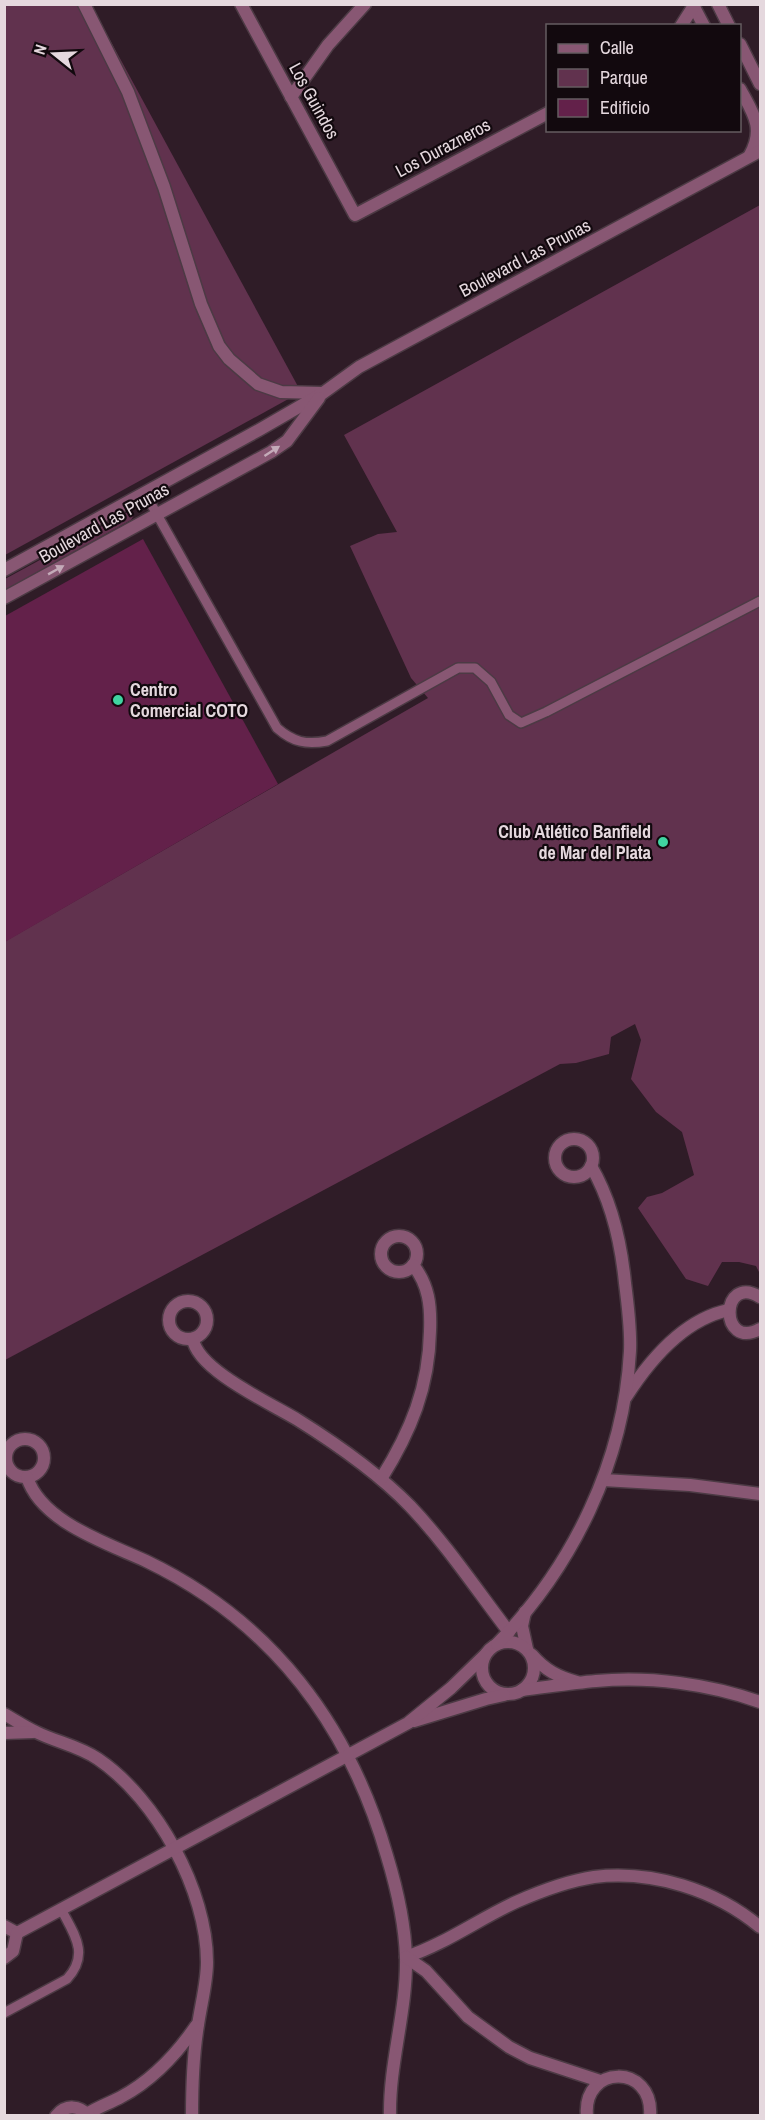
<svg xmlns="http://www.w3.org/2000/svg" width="765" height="2120" font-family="'Archivo Narrow',sans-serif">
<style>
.green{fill:#61324e}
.building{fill:#63214a}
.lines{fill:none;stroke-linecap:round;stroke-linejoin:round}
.lane-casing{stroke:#4c3a44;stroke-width:12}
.street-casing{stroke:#4c3a44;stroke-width:15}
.lane{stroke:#885773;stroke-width:9}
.street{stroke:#885773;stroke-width:12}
.oneway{fill:#c4abb9}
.poi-dot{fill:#40d4a1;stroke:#12090e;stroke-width:2}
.labels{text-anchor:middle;stroke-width:4.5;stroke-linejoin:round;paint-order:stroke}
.street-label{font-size:18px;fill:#e5d8de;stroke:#12090e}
.poi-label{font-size:18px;font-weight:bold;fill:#e5d8de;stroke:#12090e;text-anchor:start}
</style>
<rect width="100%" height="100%" fill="#2f1c27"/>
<!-- green -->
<g class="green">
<path d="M5,5H91L301,392L5,555Z"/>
<path d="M760,205V1274L756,1266L739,1262H722L708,1286L686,1279L638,1208L647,1197L662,1193L694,1175L682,1132L656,1112L631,1079L641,1040L635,1024L611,1037L609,1054L576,1063L560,1064L5,1360L4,942L428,698L411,678L350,546L378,534L397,532L344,435Z"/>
<path d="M130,511L134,515L131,520L5,590V579Z"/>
</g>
<!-- building -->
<path class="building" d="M143,539L278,784L5,942V616Z"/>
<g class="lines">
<!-- lane casing -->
<g class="lane-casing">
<g id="lane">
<path d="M145,493L277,728C293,742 306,745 327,741L458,668H475L491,682L509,715L521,723L546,712L760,601"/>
<path d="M4,2013L67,1979C90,1954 74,1934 61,1909"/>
</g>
</g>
<!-- street casing -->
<g class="street-casing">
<g id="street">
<path d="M84,4L128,92L164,187L201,304L219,346L229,359L258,384L281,392L322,393"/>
<path d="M241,4L355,215L548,113"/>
<path d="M718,4L729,26"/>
<path d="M694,7L704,26"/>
<path d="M681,26L695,4"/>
<path d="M740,44L760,84"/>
<path d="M740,89C753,113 765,128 750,155"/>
<path d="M291,97L328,45L365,4"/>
<path d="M4,570L259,430L323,393L359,367L760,151"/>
<path d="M4,598L271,452L287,441L319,398"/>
<circle cx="574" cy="1158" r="19"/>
<circle cx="399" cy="1254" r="18"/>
<path d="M760,1297C720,1273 719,1351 760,1329"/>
<circle cx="188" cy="1320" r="19"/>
<path d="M193,1339C197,1370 272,1404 298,1420C338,1445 377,1472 410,1506C447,1545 476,1589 509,1632"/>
<path d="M626,1397C649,1361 684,1319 729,1310"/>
<circle cx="25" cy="1458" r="19"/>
<path d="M27,1477C41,1522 107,1543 146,1561C271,1621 349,1724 387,1856C397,1889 405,1924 406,1958C407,2011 389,2063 390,2116"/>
<path d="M381,1479C411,1431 429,1387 430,1331C431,1306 429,1285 413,1265"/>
<path d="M603,1480L690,1485L760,1494"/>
<path d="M525,1612L522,1626L527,1649"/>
<circle cx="508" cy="1668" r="26"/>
<path d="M497,1644C573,1566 624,1462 630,1351C631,1329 628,1306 625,1283C621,1242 612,1202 591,1166"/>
<path d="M532,1655C545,1670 558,1677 577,1682"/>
<path d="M522,1690C547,1687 572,1683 596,1681C650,1676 709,1684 760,1702"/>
<path d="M4,1714C15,1720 25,1727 36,1732C56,1742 79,1746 98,1759C157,1799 207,1891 207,1962C207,1983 201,2004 198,2025C193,2055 192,2085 192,2116"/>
<path d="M414,1721L486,1699L504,1695"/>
<path d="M4,1733L33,1732"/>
<path d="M4,1926L17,1933"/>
<path d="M17,1933L408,1723L451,1688L485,1655"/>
<path d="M406,1957C445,1944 479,1919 516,1902C541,1891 567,1881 594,1877C653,1870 716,1890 760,1927"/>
<path d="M406,1957L426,1971L468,2017L509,2047L530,2058L600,2081"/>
<path d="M4,1958L13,1951L17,1933"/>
<path d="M87,2114C98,2107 110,2103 121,2097C153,2080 176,2055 196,2026"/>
<path d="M56,2116C66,2104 79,2105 89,2116"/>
<path d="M587,2116C582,2064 654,2063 650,2116"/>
</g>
</g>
<!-- lane -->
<use href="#lane" class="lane"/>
<!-- street -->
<use href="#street" class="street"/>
</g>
<!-- one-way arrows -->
<defs><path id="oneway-solid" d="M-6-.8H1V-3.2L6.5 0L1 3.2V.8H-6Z" transform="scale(1.5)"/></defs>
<g class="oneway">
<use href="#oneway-solid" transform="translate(272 451) rotate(-33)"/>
<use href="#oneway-solid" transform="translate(56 570) rotate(-29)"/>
</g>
<!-- markers -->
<g class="poi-dot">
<circle cx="118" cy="700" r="6"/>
<circle cx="663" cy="842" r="6"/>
</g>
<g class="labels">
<!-- street labels -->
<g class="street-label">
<text transform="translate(314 101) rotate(61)" y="6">Los Guindos</text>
<text transform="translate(443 148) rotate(-28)" y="6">Los Durazneros</text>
<text transform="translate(525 258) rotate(-28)" y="6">Boulevard Las Prunas</text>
<text transform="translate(104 523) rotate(-29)" y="6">Boulevard Las Prunas</text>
</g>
<!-- poi labels -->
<g class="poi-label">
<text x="130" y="696">Centro<tspan x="130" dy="21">Comercial COTO</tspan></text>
<text x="651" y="838" text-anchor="end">Club Atlético Banfield<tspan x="651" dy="21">de Mar del Plata</tspan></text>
</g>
</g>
<!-- border -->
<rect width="765" height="2120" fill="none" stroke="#e5d8de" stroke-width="12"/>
<!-- legend -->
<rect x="546" y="24" width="195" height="108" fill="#12090e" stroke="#665c61" stroke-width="1.5"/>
<rect x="558" y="44" width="30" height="9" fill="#885773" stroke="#665c61" stroke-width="1.5"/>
<text x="600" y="54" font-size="18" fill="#e5d8de">Calle</text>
<rect x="558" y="69" width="30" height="18" fill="#61324e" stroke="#665c61" stroke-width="1.5"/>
<text x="600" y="84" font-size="18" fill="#e5d8de">Parque</text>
<rect x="558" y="99" width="30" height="18" fill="#63214a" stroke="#665c61" stroke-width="1.5"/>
<text x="600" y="114" font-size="18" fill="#e5d8de">Edificio</text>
<!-- north arrow -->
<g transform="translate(54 54) rotate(288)" stroke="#12090e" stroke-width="4.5" paint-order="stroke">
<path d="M0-4.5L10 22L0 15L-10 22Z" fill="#e5d8de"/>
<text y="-9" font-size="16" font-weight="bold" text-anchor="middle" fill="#e5d8de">N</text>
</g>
</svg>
